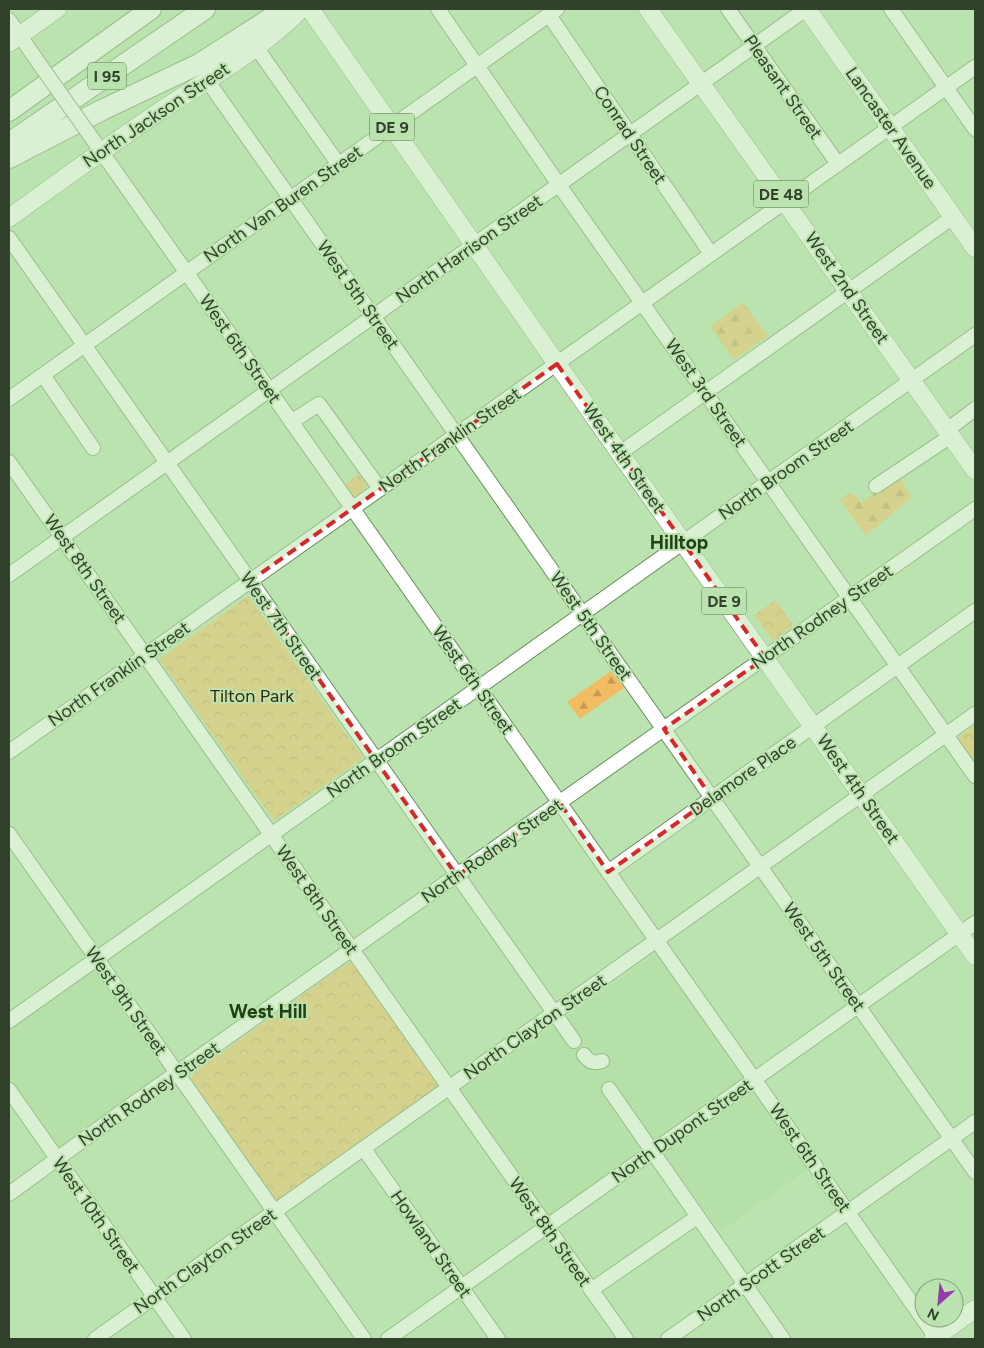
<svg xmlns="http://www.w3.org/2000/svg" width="984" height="1348" font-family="Figtree,sans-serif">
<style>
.built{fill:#aedba1}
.forest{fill:url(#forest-firs)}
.park{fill:url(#park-crowns)}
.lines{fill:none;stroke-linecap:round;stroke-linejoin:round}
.minor-casing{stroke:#6b9060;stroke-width:16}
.major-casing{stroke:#6b9060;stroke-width:19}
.highway-casing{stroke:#6b9060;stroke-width:22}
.minor{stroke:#fff;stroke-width:14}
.major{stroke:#fff;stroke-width:18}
.highway{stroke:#fff;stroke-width:20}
.minor-bridge-casing{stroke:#6b9060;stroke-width:16;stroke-linecap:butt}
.minor-bridge{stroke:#fff;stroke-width:14}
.marked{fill:none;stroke:#d62828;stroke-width:4;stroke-dasharray:10 6;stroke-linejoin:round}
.labels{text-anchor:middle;stroke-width:4;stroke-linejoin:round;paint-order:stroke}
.shield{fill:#bbe3af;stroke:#5a7253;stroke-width:1}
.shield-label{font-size:16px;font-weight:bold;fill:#31412c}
.street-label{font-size:18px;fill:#31412c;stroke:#bbe3af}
.park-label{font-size:18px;fill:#3d2800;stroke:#bbe3af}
.neighbourhood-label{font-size:19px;font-weight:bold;fill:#1f4115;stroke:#bbe3af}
</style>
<defs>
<pattern id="forest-firs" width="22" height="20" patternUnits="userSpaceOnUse" patternTransform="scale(1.25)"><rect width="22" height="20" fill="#f1bc62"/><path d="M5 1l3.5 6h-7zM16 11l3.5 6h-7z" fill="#c49a51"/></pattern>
<pattern id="park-crowns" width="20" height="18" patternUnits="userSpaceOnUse" patternTransform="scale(1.25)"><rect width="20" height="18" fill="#f1bc62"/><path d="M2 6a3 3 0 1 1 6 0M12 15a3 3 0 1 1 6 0" fill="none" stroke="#c49a51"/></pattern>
</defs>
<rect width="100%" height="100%" fill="#bbe3af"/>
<!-- built -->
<g class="built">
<path d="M658,952L811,1167L720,1232L656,1143L549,1218L459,1092Z"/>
<path d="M97,959L177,1074L57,1159L9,1090V1021Z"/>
</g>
<!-- forest -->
<g class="forest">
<path d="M743,302L768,336L734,360L710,327Z"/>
<path d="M899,477L912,497L866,536L840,500L852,492L861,503Z"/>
<path d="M611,671L624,688L580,719L567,702Z"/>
</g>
<!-- park -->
<g class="park">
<path d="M360,474L366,486L365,490L354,497L351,496L343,485Z"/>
<path d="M248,596L363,758L274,821L159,659Z"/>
<path d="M775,600L794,626L773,641L754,615Z"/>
<path d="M975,725V765L958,740L959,737Z"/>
<path d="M352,962L440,1087L279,1202H276L190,1082V1078L197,1070L343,966Z"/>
</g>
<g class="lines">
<!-- minor casing -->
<g class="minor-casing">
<g id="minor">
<path d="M438,9L559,185L975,776"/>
<path d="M728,9L838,164"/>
<path d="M891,9L975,129"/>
<path d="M549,15L711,254"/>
<path d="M9,20L36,59"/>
<path d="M256,47L339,165"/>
<path d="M207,80L975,1172"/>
<path d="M96,144L937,1339"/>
<path d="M9,238L574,1041"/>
<path d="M43,375L93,448"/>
<path d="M9,399L557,9"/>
<path d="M291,422L319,404L380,489"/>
<path d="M947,430L975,409"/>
<path d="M620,453L953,217"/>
<path d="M9,462L626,1339"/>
<path d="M876,486L951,436"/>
<path d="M9,575L806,9"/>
<path d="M9,752L975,67"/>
<path d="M9,834L364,1339"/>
<path d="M608,872L975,611"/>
<path d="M9,1021L975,335"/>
<path d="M584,1055C589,1062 594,1064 602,1061"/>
<path d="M609,1089L783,1339"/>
<path d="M9,1090L184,1339"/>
<path d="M364,1149L498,1339"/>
<path d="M9,1194L127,1108L975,509"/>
<path d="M591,1290L697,1217"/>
<path d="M95,1339L975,714"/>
<path d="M388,1339L975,923"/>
<path d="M668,1339L975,1122"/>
</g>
</g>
<!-- major casing -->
<g class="major-casing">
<g id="major">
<path d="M310,9L557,364L975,956"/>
<path d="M648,9L975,470"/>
<path d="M807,9L975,248"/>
<path d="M9,43L57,9"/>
<path d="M9,218C59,182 108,146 159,112C207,79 260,51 301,9"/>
<path d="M933,1339L975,1309"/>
</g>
</g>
<!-- highway casing -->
<g class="highway-casing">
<g id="highway">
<path d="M9,111L151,9"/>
<path d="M9,143L205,9"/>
<path d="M9,158L102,110L199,64L274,16L293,9"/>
</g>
</g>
<!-- minor -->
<use href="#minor" class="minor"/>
<!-- major -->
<use href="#major" class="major"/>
<!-- highway -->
<use href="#highway" class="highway"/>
<!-- minor-bridge casing -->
<g class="minor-bridge-casing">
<path id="minor-bridge" d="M36,59L96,144"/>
</g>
<!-- minor-bridge -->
<use href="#minor-bridge" class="minor-bridge"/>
</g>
<!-- marked area -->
<path d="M0 0H984V1348H0ZM557,364L765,658L664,729L712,798L608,872L560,803L457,876L250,581Z" fill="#bbe3af" fill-opacity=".55" fill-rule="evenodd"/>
<path class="marked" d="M557,364L765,658L664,729L712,798L608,872L560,803L457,876L250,581Z"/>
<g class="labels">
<!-- shield labels -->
<g class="shield">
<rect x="88" y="62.5" width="38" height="27" rx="4"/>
<rect x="369.5" y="113.5" width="45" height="27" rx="4"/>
<rect x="753.5" y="180.5" width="55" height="27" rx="4"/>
<rect x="701.5" y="587.5" width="45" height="27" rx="4"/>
</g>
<g class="shield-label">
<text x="107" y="82">I 95</text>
<text x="392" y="133">DE 9</text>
<text x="781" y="200">DE 48</text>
<text x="724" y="607">DE 9</text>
</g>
<!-- street labels -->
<g class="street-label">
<text transform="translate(783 87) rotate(55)" y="6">Pleasant Street</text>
<text transform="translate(156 115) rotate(-34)" y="6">North Jackson Street</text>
<text transform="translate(891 128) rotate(55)" y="6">Lancaster Avenue</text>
<text transform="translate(630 135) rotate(56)" y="6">Conrad Street</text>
<text transform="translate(283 204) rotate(-35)" y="6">North Van Buren Street</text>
<text transform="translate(469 249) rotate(-35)" y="6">North Harrison Street</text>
<text transform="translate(847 288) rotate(55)" y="6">West 2nd Street</text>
<text transform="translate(358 295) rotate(55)" y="6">West 5th Street</text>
<text transform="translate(240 349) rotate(55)" y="6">West 6th Street</text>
<text transform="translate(706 393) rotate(55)" y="6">West 3rd Street</text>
<text transform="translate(450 440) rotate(-35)" y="6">North Franklin Street</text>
<text transform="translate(624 458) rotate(55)" y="6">West 4th Street</text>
<text transform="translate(786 470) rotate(-35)" y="6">North Broom Street</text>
<text transform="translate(85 569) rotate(55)" y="6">West 8th Street</text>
<text transform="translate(822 617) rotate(-35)" y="6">North Rodney Street</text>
<text transform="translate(281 626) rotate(55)" y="6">West 7th Street</text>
<text transform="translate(591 626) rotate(55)" y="6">West 5th Street</text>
<text transform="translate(119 674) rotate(-35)" y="6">North Franklin Street</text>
<text transform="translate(473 680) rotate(55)" y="6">West 6th Street</text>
<text transform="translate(394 748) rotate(-35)" y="6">North Broom Street</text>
<text transform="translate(743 776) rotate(-35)" y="6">Delamore Place</text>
<text transform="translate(858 789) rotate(55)" y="6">West 4th Street</text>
<text transform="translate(492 851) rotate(-35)" y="6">North Rodney Street</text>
<text transform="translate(317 900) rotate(55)" y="6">West 8th Street</text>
<text transform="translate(824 957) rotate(55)" y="6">West 5th Street</text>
<text transform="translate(126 1001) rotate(55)" y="6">West 9th Street</text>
<text transform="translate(535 1027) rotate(-35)" y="6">North Clayton Street</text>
<text transform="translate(149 1094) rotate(-35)" y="6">North Rodney Street</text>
<text transform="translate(682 1131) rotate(-35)" y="6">North Dupont Street</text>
<text transform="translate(810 1158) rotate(55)" y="6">West 6th Street</text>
<text transform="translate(96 1215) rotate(55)" y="6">West 10th Street</text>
<text transform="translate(550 1232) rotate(55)" y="6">West 8th Street</text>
<text transform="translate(431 1244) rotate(55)" y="6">Howland Street</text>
<text transform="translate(205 1261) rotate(-35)" y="6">North Clayton Street</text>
<text transform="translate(761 1274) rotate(-35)" y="6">North Scott Street</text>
</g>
<!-- park labels -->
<g class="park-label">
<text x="252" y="702">Tilton Park</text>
</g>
<!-- neighbourhood labels -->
<g class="neighbourhood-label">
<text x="679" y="549">Hilltop</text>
<text x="268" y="1018">West Hill</text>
</g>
</g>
<!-- border -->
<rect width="984" height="1348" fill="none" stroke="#31412c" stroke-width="20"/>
<!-- north arrow -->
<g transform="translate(939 1303) rotate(207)"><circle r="24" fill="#bbe3af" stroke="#84a27b"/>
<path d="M0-4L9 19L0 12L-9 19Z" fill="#933daa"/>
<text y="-8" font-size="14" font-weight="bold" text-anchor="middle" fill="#31412c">N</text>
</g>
</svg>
